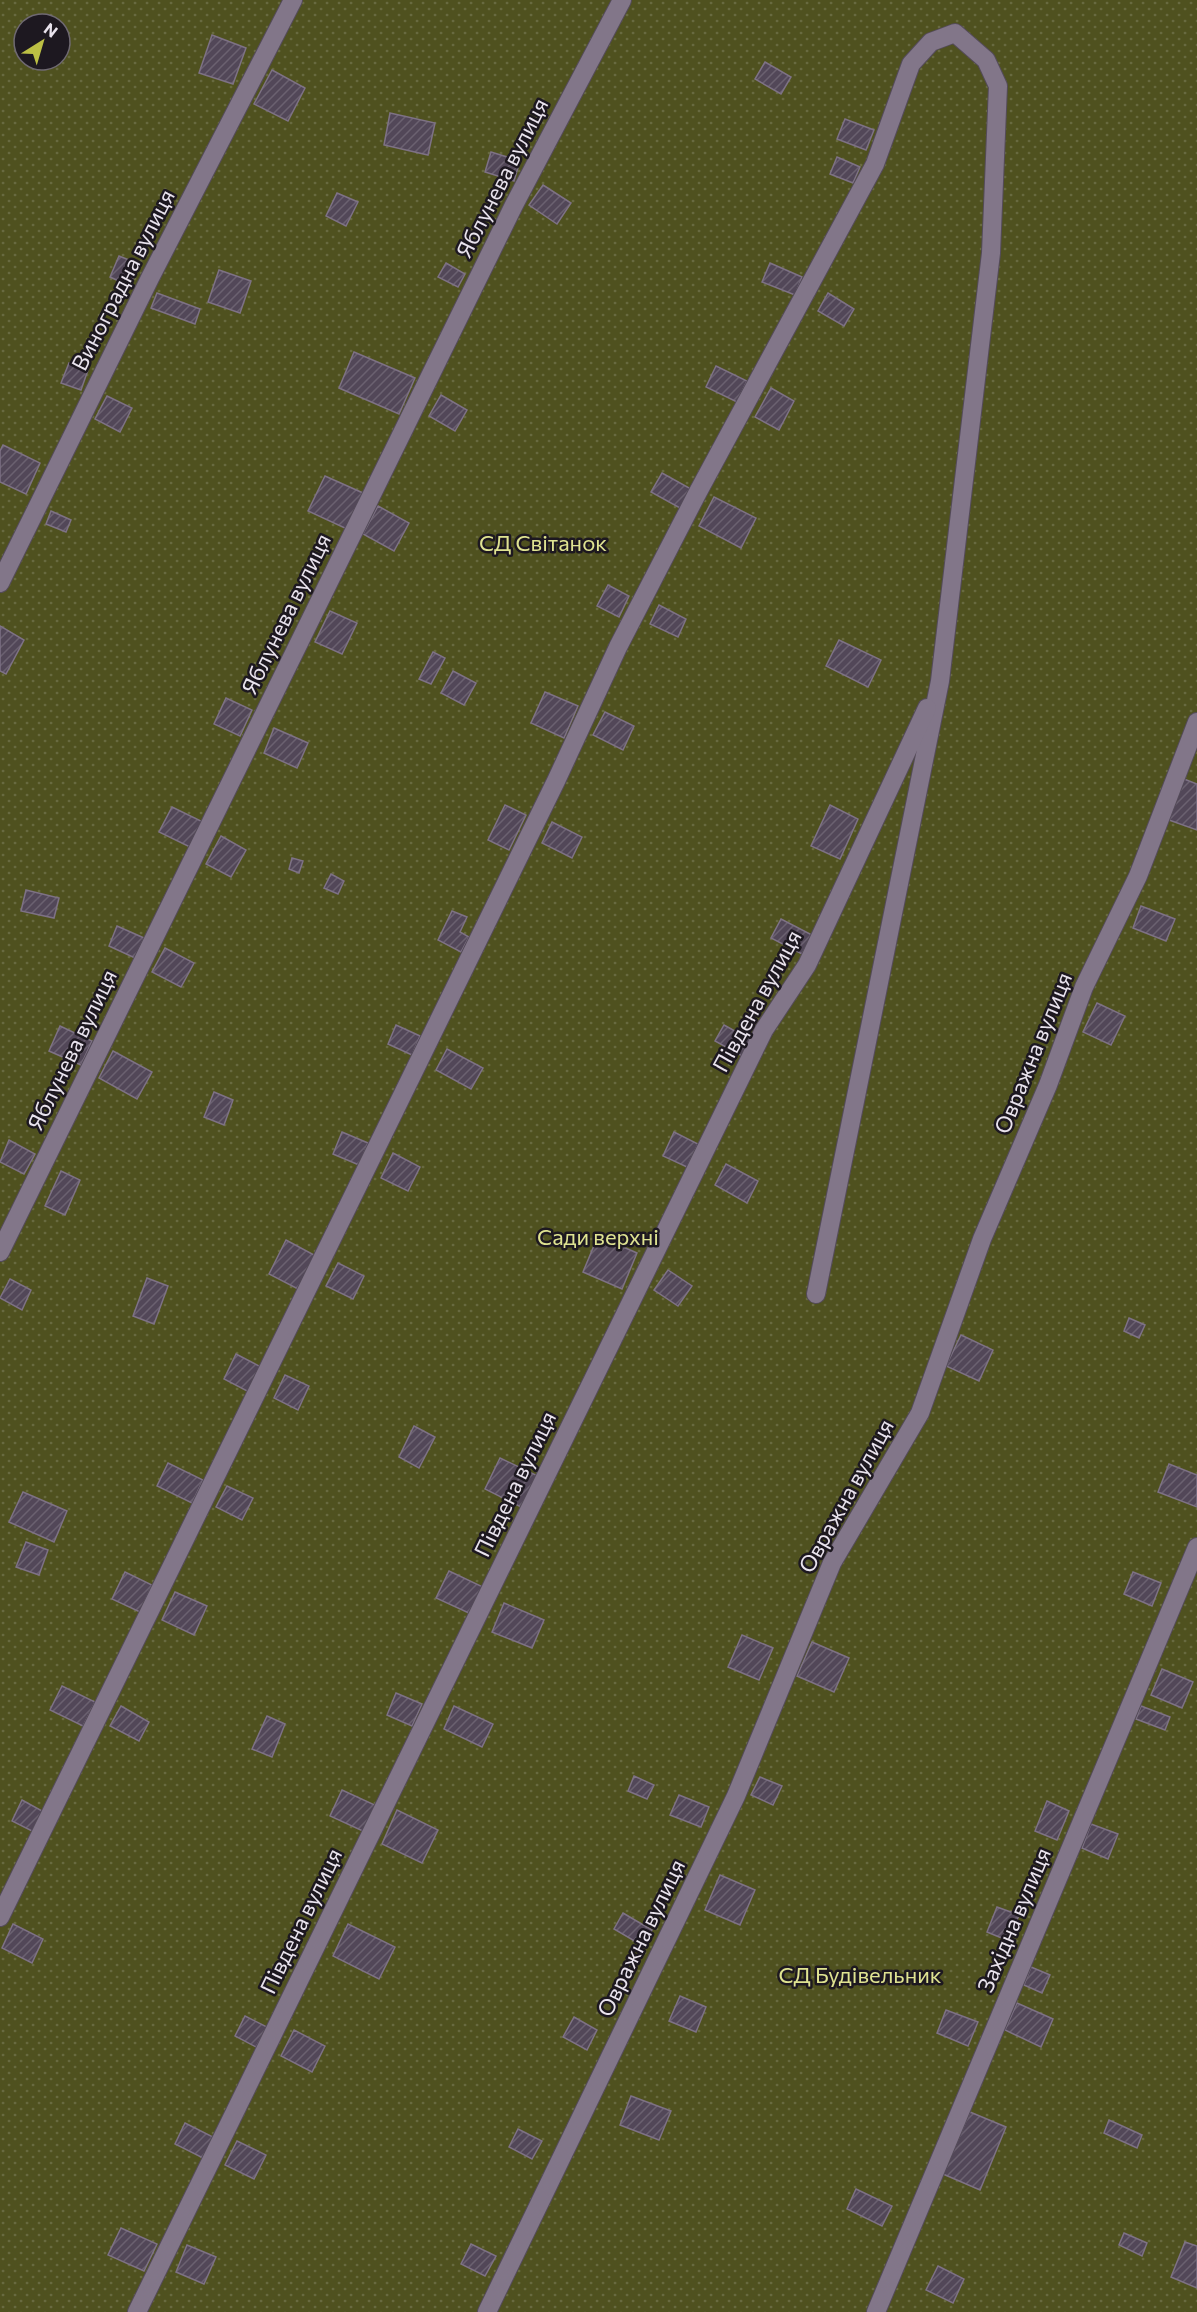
<svg xmlns="http://www.w3.org/2000/svg" width="1197" height="2312" font-family="Commissioner,sans-serif">
<style>
.garden{fill:url(#garden-dots);fill-rule:evenodd}
.building{fill:url(#building-hatch);stroke:#7e7285;stroke-width:1.5}
.lines{fill:none;stroke-linecap:round;stroke-linejoin:round}
.lane-casing{stroke:#544b59;stroke-width:20}
.lane{stroke:#827689;stroke-width:18}
.labels{text-anchor:middle;stroke-width:5;stroke-linejoin:round;paint-order:stroke}
.street-label{font-size:22px;fill:#e9e3ed;stroke:#1d1820}
.park-label{font-size:22px;fill:#dfe391;stroke:#1d1820}
</style>
<defs>
<pattern id="garden-dots" width="8" height="8" patternUnits="userSpaceOnUse" patternTransform="scale(1.5)"><rect width="8" height="8" fill="#4f511f"/><path d="M2 2h.1M6 6h.1" fill="none" stroke="#686a40" stroke-width="1.8" stroke-linecap="round"/></pattern>
<pattern id="building-hatch" width="6" height="6" patternUnits="userSpaceOnUse" patternTransform="scale(1.5)"><rect width="6" height="6" fill="#524758"/><path d="M-1 1l2-2M0 6l6-6M5 7l2-2" fill="none" stroke="#6b6170"/></pattern>
</defs>
<rect width="100%" height="100%" fill="#382e3e"/>
<!-- garden -->
<path class="garden" d="M0,0H1197V2312H0ZM24,24H60V60H24Z"/>
<!-- building -->
<g class="building">
<path d="M212,35L246,48L233,84L199,73Z"/>
<path d="M765,62L791,77L781,94L755,79Z"/>
<path d="M272,70L305,88L288,121L254,104Z"/>
<path d="M390,113L435,123L428,155L384,145Z"/>
<path d="M845,119L874,130L866,150L837,139Z"/>
<path d="M491,152L520,161L514,181L485,172Z"/>
<path d="M837,157L860,167L853,183L830,174Z"/>
<path d="M543,185L571,203L557,224L529,205Z"/>
<path d="M337,193L358,202L346,226L326,216Z"/>
<path d="M119,256L139,264L130,286L110,277Z"/>
<path d="M446,263L465,274L458,287L438,277Z"/>
<path d="M770,263L802,277L795,295L762,282Z"/>
<path d="M219,270L251,281L240,313L208,302Z"/>
<path d="M157,293L200,309L195,324L151,308Z"/>
<path d="M828,293L854,309L844,326L818,311Z"/>
<path d="M354,352L415,378L399,414L339,388Z"/>
<path d="M69,363L88,370L81,390L61,383Z"/>
<path d="M716,366L747,381L737,402L706,387Z"/>
<path d="M771,388L794,401L779,430L755,417Z"/>
<path d="M441,395L467,410L455,431L429,416Z"/>
<path d="M107,396L132,408L120,432L95,419Z"/>
<path d="M3,445L40,463L26,494L0,482V451Z"/>
<path d="M662,473L691,489L680,508L651,492Z"/>
<path d="M325,476L363,493L347,529L308,511Z"/>
<path d="M714,497L756,518L741,548L699,526Z"/>
<path d="M378,506L409,523L394,551L363,534Z"/>
<path d="M51,511L71,520L66,532L46,524Z"/>
<path d="M608,585L629,596L619,617L597,606Z"/>
<path d="M659,605L686,619L678,637L650,624Z"/>
<path d="M330,611L357,623L342,654L315,642Z"/>
<path d="M0,626L24,640L6,674L0,671Z"/>
<path d="M839,640L881,660L868,687L826,666Z"/>
<path d="M433,652L445,658L431,684L419,679Z"/>
<path d="M453,671L476,683L464,705L441,693Z"/>
<path d="M545,692L578,706L564,738L531,723Z"/>
<path d="M226,698L252,710L240,736L214,724Z"/>
<path d="M605,712L634,726L623,750L593,735Z"/>
<path d="M274,728L308,743L297,768L264,753Z"/>
<path d="M1184,779L1197,784V830L1169,820Z"/>
<path d="M505,805L526,815L509,850L488,840Z"/>
<path d="M830,805L858,819L840,859L811,846Z"/>
<path d="M172,807L203,822L190,847L159,832Z"/>
<path d="M552,822L582,837L572,858L542,843Z"/>
<path d="M221,836L246,850L231,877L206,864Z"/>
<path d="M292,858L303,861L299,873L289,869Z"/>
<path d="M331,874L344,881L338,894L324,888Z"/>
<path d="M26,890L59,898L54,918L21,911Z"/>
<path d="M1141,906L1175,919L1166,941L1133,928Z"/>
<path d="M452,911L467,917L460,932L469,937L461,952L438,940Z"/>
<path d="M781,919L812,935L802,954L771,938Z"/>
<path d="M117,926L144,938L135,958L109,946Z"/>
<path d="M165,948L194,963L181,987L152,972Z"/>
<path d="M1097,1003L1125,1016L1111,1045L1083,1032Z"/>
<path d="M396,1025L420,1036L412,1055L388,1044Z"/>
<path d="M724,1025L753,1041L744,1057L715,1041Z"/>
<path d="M60,1026L92,1041L81,1065L49,1051Z"/>
<path d="M447,1049L483,1068L471,1089L436,1070Z"/>
<path d="M113,1051L152,1072L137,1099L99,1078Z"/>
<path d="M214,1092L233,1100L224,1125L204,1117Z"/>
<path d="M342,1132L368,1143L359,1165L333,1154Z"/>
<path d="M674,1132L698,1144L687,1167L663,1156Z"/>
<path d="M9,1140L35,1154L24,1174L0,1162Z"/>
<path d="M393,1153L420,1167L408,1191L381,1178Z"/>
<path d="M726,1164L758,1181L747,1203L715,1185Z"/>
<path d="M61,1171L80,1180L65,1215L45,1206Z"/>
<path d="M598,1236L637,1253L622,1289L583,1272Z"/>
<path d="M286,1240L316,1256L298,1289L269,1274Z"/>
<path d="M338,1263L364,1276L353,1299L326,1286Z"/>
<path d="M668,1270L692,1286L678,1306L654,1290Z"/>
<path d="M147,1278L168,1286L154,1324L133,1316Z"/>
<path d="M10,1279L31,1290L22,1310L0,1298Z"/>
<path d="M1129,1318L1145,1325L1139,1338L1124,1331Z"/>
<path d="M961,1335L993,1350L979,1381L946,1366Z"/>
<path d="M236,1354L261,1367L249,1392L224,1379Z"/>
<path d="M285,1375L309,1386L298,1410L274,1398Z"/>
<path d="M414,1426L435,1437L419,1468L399,1457Z"/>
<path d="M500,1458L538,1476L523,1508L485,1489Z"/>
<path d="M168,1463L203,1480L192,1503L157,1486Z"/>
<path d="M1169,1464L1197,1475V1507L1158,1492Z"/>
<path d="M227,1486L253,1498L242,1520L216,1507Z"/>
<path d="M23,1492L67,1511L54,1542L9,1522Z"/>
<path d="M26,1542L48,1550L39,1575L16,1567Z"/>
<path d="M449,1571L483,1587L471,1614L436,1598Z"/>
<path d="M125,1572L152,1585L140,1612L112,1599Z"/>
<path d="M1133,1572L1161,1583L1152,1606L1124,1594Z"/>
<path d="M175,1592L207,1606L194,1635L162,1620Z"/>
<path d="M504,1603L544,1620L532,1648L492,1632Z"/>
<path d="M742,1635L773,1648L759,1680L728,1667Z"/>
<path d="M812,1642L849,1658L834,1692L797,1676Z"/>
<path d="M1162,1669L1193,1682L1182,1708L1151,1695Z"/>
<path d="M62,1686L95,1702L83,1726L50,1710Z"/>
<path d="M396,1693L422,1704L412,1726L387,1715Z"/>
<path d="M121,1706L149,1722L139,1741L110,1726Z"/>
<path d="M454,1706L493,1724L482,1747L444,1729Z"/>
<path d="M1141,1706L1170,1717L1165,1730L1136,1719Z"/>
<path d="M267,1716L285,1724L272,1757L252,1749Z"/>
<path d="M634,1776L654,1785L647,1799L628,1791Z"/>
<path d="M760,1777L782,1786L773,1805L751,1795Z"/>
<path d="M342,1790L377,1806L365,1832L330,1816Z"/>
<path d="M679,1795L709,1807L701,1827L670,1815Z"/>
<path d="M22,1800L44,1812L34,1832L12,1821Z"/>
<path d="M1047,1801L1069,1811L1057,1840L1035,1831Z"/>
<path d="M397,1810L438,1830L422,1863L382,1844Z"/>
<path d="M1091,1824L1118,1834L1108,1859L1082,1848Z"/>
<path d="M720,1875L755,1890L740,1925L705,1910Z"/>
<path d="M997,1907L1019,1915L1009,1941L987,1932Z"/>
<path d="M623,1913L652,1930L643,1946L614,1929Z"/>
<path d="M13,1924L43,1939L32,1963L2,1948Z"/>
<path d="M348,1924L395,1947L379,1979L333,1956Z"/>
<path d="M1031,1967L1050,1975L1042,1993L1024,1985Z"/>
<path d="M680,1996L706,2007L696,2032L669,2021Z"/>
<path d="M1017,2003L1053,2019L1041,2047L1005,2030Z"/>
<path d="M946,2010L978,2022L968,2046L937,2033Z"/>
<path d="M245,2016L267,2027L256,2047L235,2036Z"/>
<path d="M574,2017L597,2030L587,2050L563,2037Z"/>
<path d="M294,2030L325,2046L312,2072L281,2056Z"/>
<path d="M631,2096L671,2111L659,2140L620,2125Z"/>
<path d="M970,2112L1006,2127L980,2190L943,2174Z"/>
<path d="M1109,2120L1142,2135L1137,2148L1104,2133Z"/>
<path d="M185,2123L213,2137L203,2158L175,2144Z"/>
<path d="M518,2129L542,2141L532,2159L509,2147Z"/>
<path d="M237,2141L266,2155L254,2179L225,2165Z"/>
<path d="M856,2189L892,2206L882,2226L847,2209Z"/>
<path d="M121,2228L157,2244L144,2271L108,2255Z"/>
<path d="M1124,2233L1147,2243L1142,2256L1119,2245Z"/>
<path d="M1185,2242L1197,2246V2288L1171,2277Z"/>
<path d="M471,2244L496,2256L485,2276L461,2264Z"/>
<path d="M187,2245L216,2257L204,2284L176,2272Z"/>
<path d="M938,2266L964,2279L953,2303L926,2290Z"/>
</g>
<g class="lines">
<!-- lane casing -->
<g class="lane-casing">
<g id="lane">
<path d="M0,583L150,278L293,0"/>
<path d="M0,1252L514,205L622,0"/>
<path d="M0,1917L556,781L618,647L698,492L875,164L911,64L931,42L955,33L986,60L998,86L991,253L940,681L816,1294"/>
<path d="M137,2312L764,1030L807,965L927,708"/>
<path d="M487,2312L736,1796L832,1563L920,1413L982,1239L1048,1085L1084,987L1138,876L1197,722"/>
<path d="M876,2312L1197,1547"/>
</g>
</g>
<!-- lane -->
<use href="#lane" class="lane"/>
</g>
<g class="labels">
<!-- street labels -->
<g class="street-label">
<text transform="translate(502 178) rotate(-63)" y="8">Яблунева вулиця</text>
<text transform="translate(123 280) rotate(-63)" y="8">Виноградна вулиця</text>
<text transform="translate(286 614) rotate(-64)" y="8">Яблунева вулиця</text>
<text transform="translate(757 1001) rotate(-61)" y="8">Південа вулиця</text>
<text transform="translate(72 1050) rotate(-64)" y="8">Яблунева вулиця</text>
<text transform="translate(1033 1053) rotate(-68)" y="8">Овражна вулиця</text>
<text transform="translate(515 1484) rotate(-64)" y="8">Південа вулиця</text>
<text transform="translate(846 1496) rotate(-61)" y="8">Овражна вулиця</text>
<text transform="translate(1014 1920) rotate(-67)" y="8">Західна вулиця</text>
<text transform="translate(301 1921) rotate(-64)" y="8">Південа вулиця</text>
<text transform="translate(641 1938) rotate(-64)" y="8">Овражна вулиця</text>
</g>
<!-- park labels -->
<g class="park-label">
<text x="543" y="551">СД Світанок</text>
<text x="598" y="1245">Сади верхні</text>
<text x="860" y="1983">СД Будівельник</text>
</g>
</g>
<!-- north arrow -->
<g transform="translate(42 42) rotate(37)"><circle r="28" fill="#1d1820" stroke="#6f6972" stroke-width="1.5"/>
<path d="M0-4.5L10 22L0 15L-10 22Z" fill="#bcbf44"/>
<text y="-9" font-size="16" font-weight="bold" text-anchor="middle" fill="#e9e3ed">N</text>
</g>
</svg>
